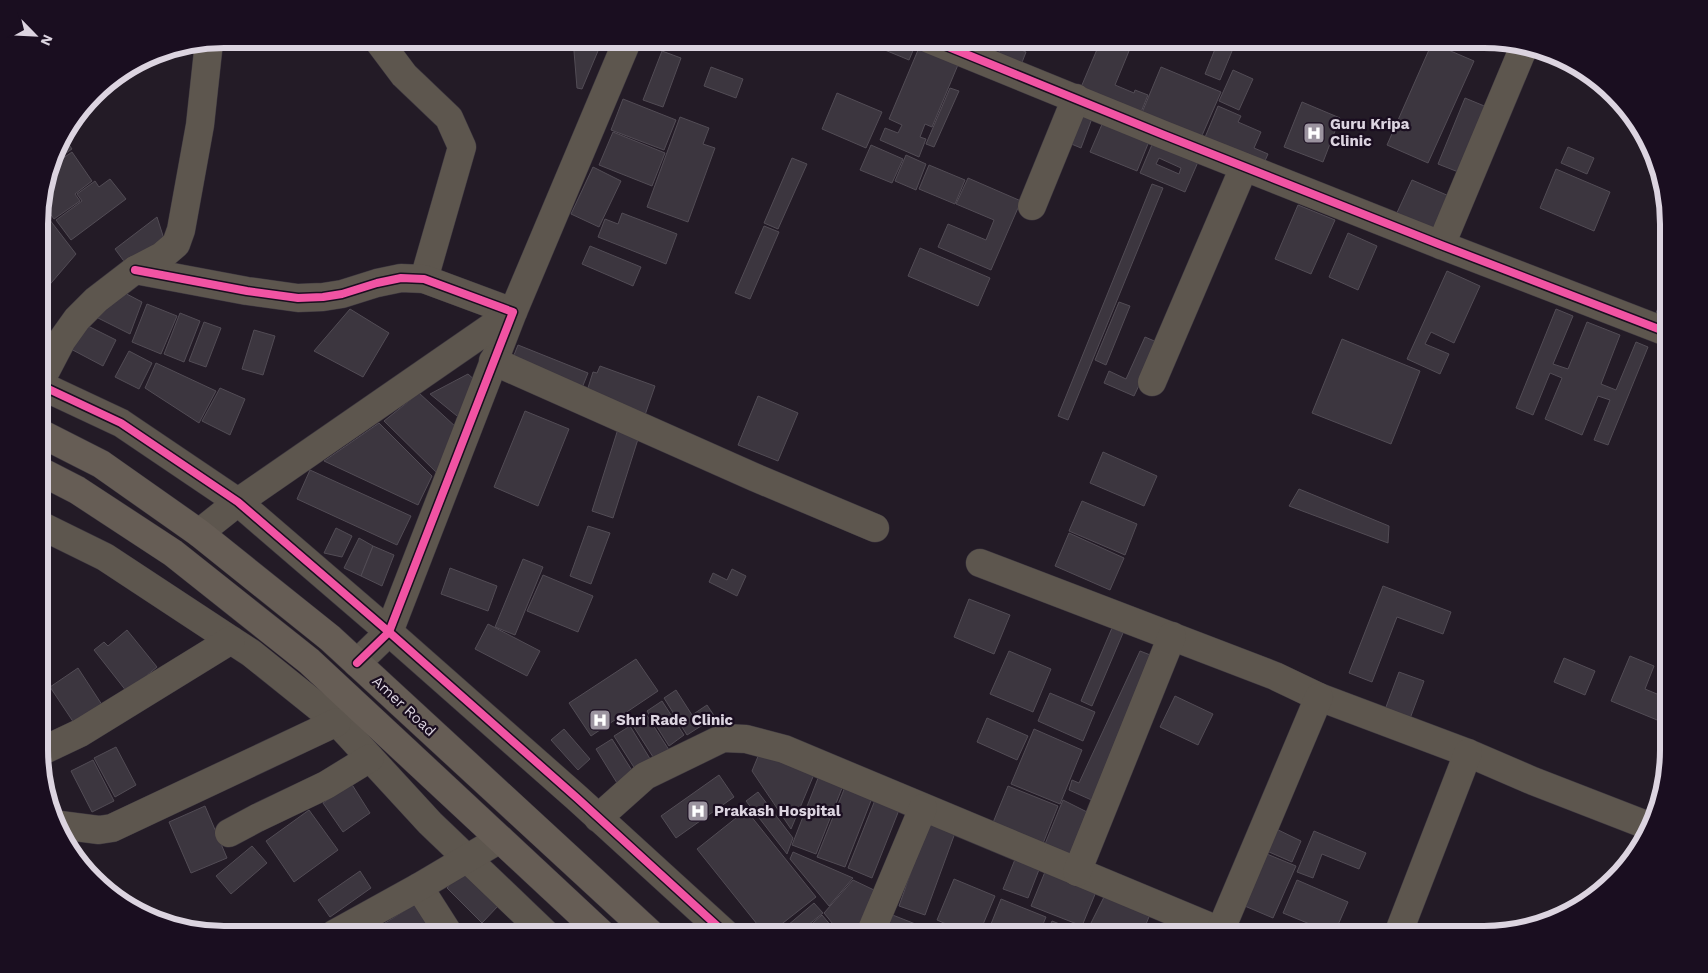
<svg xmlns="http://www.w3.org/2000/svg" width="1708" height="973" font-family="'Work Sans',sans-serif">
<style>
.building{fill:#3c363f;stroke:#524c55;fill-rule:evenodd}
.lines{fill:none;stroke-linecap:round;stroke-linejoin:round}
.minor-casing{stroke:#3c363f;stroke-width:29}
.highway-casing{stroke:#3c363f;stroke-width:29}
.minor{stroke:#5d564e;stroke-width:28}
.highway{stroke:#665d55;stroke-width:28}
.cycleway-casing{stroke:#1a0e20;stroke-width:11}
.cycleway{stroke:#f153a3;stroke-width:8}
.labels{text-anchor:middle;stroke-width:4.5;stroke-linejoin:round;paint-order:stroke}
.poi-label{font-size:15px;font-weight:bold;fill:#dcd4e0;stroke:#1a0e20;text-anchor:start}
.street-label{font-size:15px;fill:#dcd4e0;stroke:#1a0e20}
.rim{fill:none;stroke:#dcd4e0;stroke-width:6}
</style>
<rect width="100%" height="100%" fill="#231b26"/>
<!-- building -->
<g class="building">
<path d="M573,39H603L582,89L577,88Z"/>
<path d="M884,39H911L917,41L909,60L880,48Z"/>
<path d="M971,39H988L984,49L969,43Z"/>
<path d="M1219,39H1237L1220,80L1205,74Z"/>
<path d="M1101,40L1129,51L1115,85L1134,93L1135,90L1148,95L1139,117L1079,92Z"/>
<path d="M1003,42L1026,52L1021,65L998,54Z"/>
<path d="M921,43L960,60L932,127L925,124L920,137L926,139L919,157L880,140L885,128L898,133L902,125L889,119Z"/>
<path d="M1432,43L1474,61L1428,163L1387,145Z"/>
<path d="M662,51L681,58L663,107L643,100Z"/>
<path d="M711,67L743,79L736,98L704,86Z"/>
<path d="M1161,67L1221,92L1200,140L1141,115Z"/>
<path d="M1233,70L1253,79L1239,110L1219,101Z"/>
<path d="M950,88L959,91L934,147L926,144Z"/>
<path d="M837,93L882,112L866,148L822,129Z"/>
<path d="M1465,98L1494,110L1466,175L1438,164Z"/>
<path d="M623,99L676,120L664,150L611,130Z"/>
<path d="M1302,102L1340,118L1323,162L1284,147Z"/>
<path d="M1218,106L1241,116L1238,122L1261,132L1254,148L1268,154L1260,172L1201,147Z"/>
<path d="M1082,108L1094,113L1081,148L1069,143Z"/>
<path d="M1106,115L1152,134L1137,171L1090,152Z"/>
<path d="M680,117L709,128L703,144L715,148L688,222L647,207Z"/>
<path d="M613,132L665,153L652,186L599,165Z"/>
<path d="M62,135L72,149L51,163L58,141Z"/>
<path d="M1156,135L1201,155L1185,192L1140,173ZM1159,158L1181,168L1179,174L1156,164Z"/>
<path d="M871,145L903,159L892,183L860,170Z"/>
<path d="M1568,147L1594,158L1587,174L1561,163Z"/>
<path d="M72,152L92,181L75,194L80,201L54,219L40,199L50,167Z"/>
<path d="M906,155L926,164L916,190L895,181Z"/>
<path d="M792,158L807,164L778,229L764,223Z"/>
<path d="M929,165L965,180L955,204L919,189Z"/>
<path d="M593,167L621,181L599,227L571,214Z"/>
<path d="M1556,169L1610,192L1594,231L1540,208Z"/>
<path d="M968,178L1021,201L991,270L938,247L948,224L986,240L994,220L956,204Z"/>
<path d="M110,179L126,199L71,240L56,220L82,201L77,194L95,181L99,187Z"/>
<path d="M1412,180L1449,196L1432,234L1395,217Z"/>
<path d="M1152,184L1163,188L1068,420L1058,416Z"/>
<path d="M1298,205L1335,220L1311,274L1275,259Z"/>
<path d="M622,213L677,234L666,264L598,237L605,219L618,224Z"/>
<path d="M46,215L76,254L46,289L40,282V220Z"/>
<path d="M157,217L164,239L129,268L115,249Z"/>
<path d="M764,226L779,232L750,299L735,293Z"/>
<path d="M1348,233L1377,246L1358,290L1329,277Z"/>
<path d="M590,246L641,267L633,286L582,264Z"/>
<path d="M920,248L990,278L978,306L908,276Z"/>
<path d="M1447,271L1480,286L1454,343L1431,332L1425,344L1449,354L1440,374L1407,359Z"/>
<path d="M1669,281V318L1656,313Z"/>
<path d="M117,289L142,302L130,334L88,313Z"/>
<path d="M1119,302L1130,306L1106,365L1095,360Z"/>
<path d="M147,304L177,316L161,354L132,342Z"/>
<path d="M350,309L389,333L363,377L314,351Z"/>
<path d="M1556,309L1573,316L1553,364L1568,369L1587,322L1620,335L1601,384L1616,390L1636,342L1648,347L1608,445L1594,440L1610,400L1598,396L1582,435L1545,419L1562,378L1550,373L1533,415L1516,408Z"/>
<path d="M180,313L200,321L184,362L164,354Z"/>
<path d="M80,322L116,340L103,366L67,347Z"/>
<path d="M204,322L221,328L206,367L189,361Z"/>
<path d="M254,330L275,336L263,375L242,369Z"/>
<path d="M1145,337L1159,343L1134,396L1104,383L1109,371L1126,379Z"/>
<path d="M1342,339L1420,371L1391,444L1312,413Z"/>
<path d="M518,345L588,373L580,393L510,365Z"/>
<path d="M129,351L152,363L139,389L115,377Z"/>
<path d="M156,363L216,391L199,423L145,388Z"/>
<path d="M600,366L655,386L645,415L586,394L593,372L597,373Z"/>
<path d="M468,374L477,382L462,420L430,394Z"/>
<path d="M220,388L245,399L230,435L202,421Z"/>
<path d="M419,393L457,428L437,473L384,421Z"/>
<path d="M758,396L798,413L778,461L738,445Z"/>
<path d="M525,411L569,429L538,506L494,487Z"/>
<path d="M379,423L432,476L418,505L324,461Z"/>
<path d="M618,429L639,436L613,518L592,511Z"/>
<path d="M1103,452L1157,476L1144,506L1090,483Z"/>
<path d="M310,470L411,516L397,545L297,499Z"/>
<path d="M1299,489L1389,526L1388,543L1289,506Z"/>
<path d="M1082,501L1137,524L1125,555L1069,531Z"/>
<path d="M588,526L610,533L591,584L570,576Z"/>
<path d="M336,528L352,536L342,557L324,553Z"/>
<path d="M1069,533L1124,558L1110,590L1055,566Z"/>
<path d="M359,538L373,546L361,576L344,568Z"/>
<path d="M373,546L394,555L382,586L361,576Z"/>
<path d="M523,559L543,567L515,635L495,627Z"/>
<path d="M450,568L497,586L488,611L441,594Z"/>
<path d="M732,569L746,576L737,596L709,582L713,573L727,580Z"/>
<path d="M543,575L593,596L578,632L527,611Z"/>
<path d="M1383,586L1451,612L1443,634L1397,617L1372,682L1349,673Z"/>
<path d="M969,599L1010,615L994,654L954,637Z"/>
<path d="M488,624L540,651L527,676L475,649Z"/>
<path d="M1112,628L1123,633L1092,706L1081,701Z"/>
<path d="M127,630L157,667L127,692L94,650L104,642L108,646Z"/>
<path d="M1009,651L1051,669L1033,712L990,694Z"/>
<path d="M1140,651L1158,658L1096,802L1069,790L1072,780L1079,783Z"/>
<path d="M1630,656L1654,666L1645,689L1669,699V705L1662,722L1611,701Z"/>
<path d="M1564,658L1595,671L1585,695L1554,682Z"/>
<path d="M636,659L658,691L591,736L569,703Z"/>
<path d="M78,668L108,714L80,732L50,687Z"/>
<path d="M1399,672L1424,681L1408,724L1383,715Z"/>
<path d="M676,690L692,715L707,705L715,717L687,735L664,698Z"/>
<path d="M1050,693L1095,712L1083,741L1038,721Z"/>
<path d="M1175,696L1213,714L1198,745L1160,727Z"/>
<path d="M662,701L684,735L669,746L647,711Z"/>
<path d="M646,714L669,750L655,760L632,724Z"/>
<path d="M987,718L1028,736L1017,760L977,742Z"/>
<path d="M630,726L652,762L637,772L614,736Z"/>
<path d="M564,729L590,759L578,770L551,740Z"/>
<path d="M1034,729L1082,750L1060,804L1011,784Z"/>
<path d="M612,739L633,772L617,783L596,749Z"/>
<path d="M116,747L136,785L115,797L94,758Z"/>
<path d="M761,749L815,772L791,829L752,771Z"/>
<path d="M93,760L114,801L92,812L71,771Z"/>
<path d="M822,768L846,778L816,854L792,845Z"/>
<path d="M719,775L734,797L676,838L661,816Z"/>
<path d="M847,782L874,793L845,867L817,857Z"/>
<path d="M351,783L370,813L343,832L323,803Z"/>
<path d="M1008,786L1058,806L1040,851L990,830Z"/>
<path d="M758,792L793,838L787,854L746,801Z"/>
<path d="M877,795L901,805L872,878L848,868Z"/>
<path d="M1063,800L1093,815L1076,856L1045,844Z"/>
<path d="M205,806L227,858L191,873L169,822Z"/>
<path d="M309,810L338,850L294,882L266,841Z"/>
<path d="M746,810L816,897L769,934H765L697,849Z"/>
<path d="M928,823L955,833L925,915L899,906Z"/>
<path d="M1270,826L1301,841L1292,862L1260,848Z"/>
<path d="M1314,831L1366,853L1359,869L1322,854L1313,878L1297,872Z"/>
<path d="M252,846L267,863L231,894L216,876Z"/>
<path d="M793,852L853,878L829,906L790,859Z"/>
<path d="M1018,852L1042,862L1028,898L1003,889Z"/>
<path d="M1262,852L1296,866L1273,918L1240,904Z"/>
<path d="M1047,867L1098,887L1082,926L1031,906Z"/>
<path d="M360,871L371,888L330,917L318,900Z"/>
<path d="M463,871L498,906L482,923L447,888Z"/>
<path d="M954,879L995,896L979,934H969L937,920Z"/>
<path d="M853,880L874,890L855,934H841L824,913Z"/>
<path d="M1297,880L1348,902L1334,934L1283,913Z"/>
<path d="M1107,891L1153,907L1142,934H1117L1091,923Z"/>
<path d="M425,898L447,934H392L385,923Z"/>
<path d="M1001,899L1046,917L1039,934H987Z"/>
<path d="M814,903L823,913L797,934H783L781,931Z"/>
<path d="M890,914L941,934H882Z"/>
<path d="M822,915L838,934H800Z"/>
<path d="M1167,915L1200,934H1159Z"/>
<path d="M1052,921L1085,934H1046Z"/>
<path d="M1230,921L1243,925L1239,934H1224Z"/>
<path d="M381,922L388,934H361Z"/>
<path d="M1246,926L1263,934H1243Z"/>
</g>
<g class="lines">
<!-- minor casing -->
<g class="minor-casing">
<g id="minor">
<path d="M377,39L404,75L449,118L462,147L424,279"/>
<path d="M929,39L1164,135L1441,245L1669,333"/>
<path d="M1032,206L1076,98"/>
<path d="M1441,245L1523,49"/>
<path d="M135,270L247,291L298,298L323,297L342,294L377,283L401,278L424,279L513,312L389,632L357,663"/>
<path d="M493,361L754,477L875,528"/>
<path d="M40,382L62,340L77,319L96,300L135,270L162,256L176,244L181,230L200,125L209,42"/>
<path d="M1152,382L1244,167"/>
<path d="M40,385L121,423L238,502L389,632L577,798L726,934"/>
<path d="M40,525L105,557L231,640L251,653L337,722L430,823L546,934"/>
<path d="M199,533L238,502L513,312L628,39"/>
<path d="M980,563L1275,676L1319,697L1468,753L1533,781L1649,826"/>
<path d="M40,752L80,733L231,640"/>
<path d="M598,818L645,776L723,738L746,739L784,749L1220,931"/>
<path d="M60,825L99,830L112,828L337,722"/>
<path d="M229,833L257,818L326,785L370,758"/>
<path d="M1077,872L1172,636"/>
<path d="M419,887L449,934"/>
<path d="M334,934L419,887L500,839"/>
<path d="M870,934L923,808"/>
<path d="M1219,934L1319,697"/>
<path d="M1398,934L1468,753"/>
</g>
</g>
<!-- highway casing -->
<g class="highway-casing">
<g id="highway">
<path d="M40,433L101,464L199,533L330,638L651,934"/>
<path d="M40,471L77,490L173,553L309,661L602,934"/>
</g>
</g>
<!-- minor -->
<use href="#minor" class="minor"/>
<!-- highway -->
<use href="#highway" class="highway"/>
<!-- cycleway casing -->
<g class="cycleway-casing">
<g id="cycleway">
<path d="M929,39L1164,135L1441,245L1669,333"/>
<path d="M135,270L247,291L298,298L323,297L342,294L377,283L401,278L424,279L513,312L389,632L357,663"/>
<path d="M40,385L121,423L238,502L389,632L577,798L726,934"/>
</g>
</g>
<!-- cycleway -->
<use href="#cycleway" class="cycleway"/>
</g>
<!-- icons -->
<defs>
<g id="hospital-square" transform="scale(1.125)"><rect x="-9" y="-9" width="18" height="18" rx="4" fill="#9b939f" stroke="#1a0e20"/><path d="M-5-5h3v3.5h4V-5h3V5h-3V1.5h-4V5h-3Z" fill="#fff"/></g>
</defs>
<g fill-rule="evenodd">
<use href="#hospital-square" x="1314" y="133"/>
<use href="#hospital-square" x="600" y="720"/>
<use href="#hospital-square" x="698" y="811"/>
</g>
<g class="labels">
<!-- poi labels -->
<g class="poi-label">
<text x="1330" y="129">Guru Kripa<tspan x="1330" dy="17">Clinic</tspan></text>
<text x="616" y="725">Shri Rade Clinic</text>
<text x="714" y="816">Prakash Hospital</text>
</g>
<!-- street labels -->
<g class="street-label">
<text transform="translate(404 706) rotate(43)" y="5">Amer Road</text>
</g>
</g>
<!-- crop -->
<path d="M0 0H1708V973H0ZM224 48H1484A176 176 0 0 1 1660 224V750A176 176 0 0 1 1484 926H224A176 176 0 0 1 48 750V224A176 176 0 0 1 224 48Z" fill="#1a0e20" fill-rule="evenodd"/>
<path class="rim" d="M224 48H1484A176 176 0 0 1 1660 224V750A176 176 0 0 1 1484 926H224A176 176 0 0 1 48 750V224A176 176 0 0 1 224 48Z"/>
<!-- north arrow -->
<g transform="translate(35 35) rotate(114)" stroke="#1a0e20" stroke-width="4" paint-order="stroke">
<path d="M0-4L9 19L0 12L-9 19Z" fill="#dcd4e0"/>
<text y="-8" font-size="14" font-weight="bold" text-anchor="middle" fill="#dcd4e0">N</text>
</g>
</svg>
